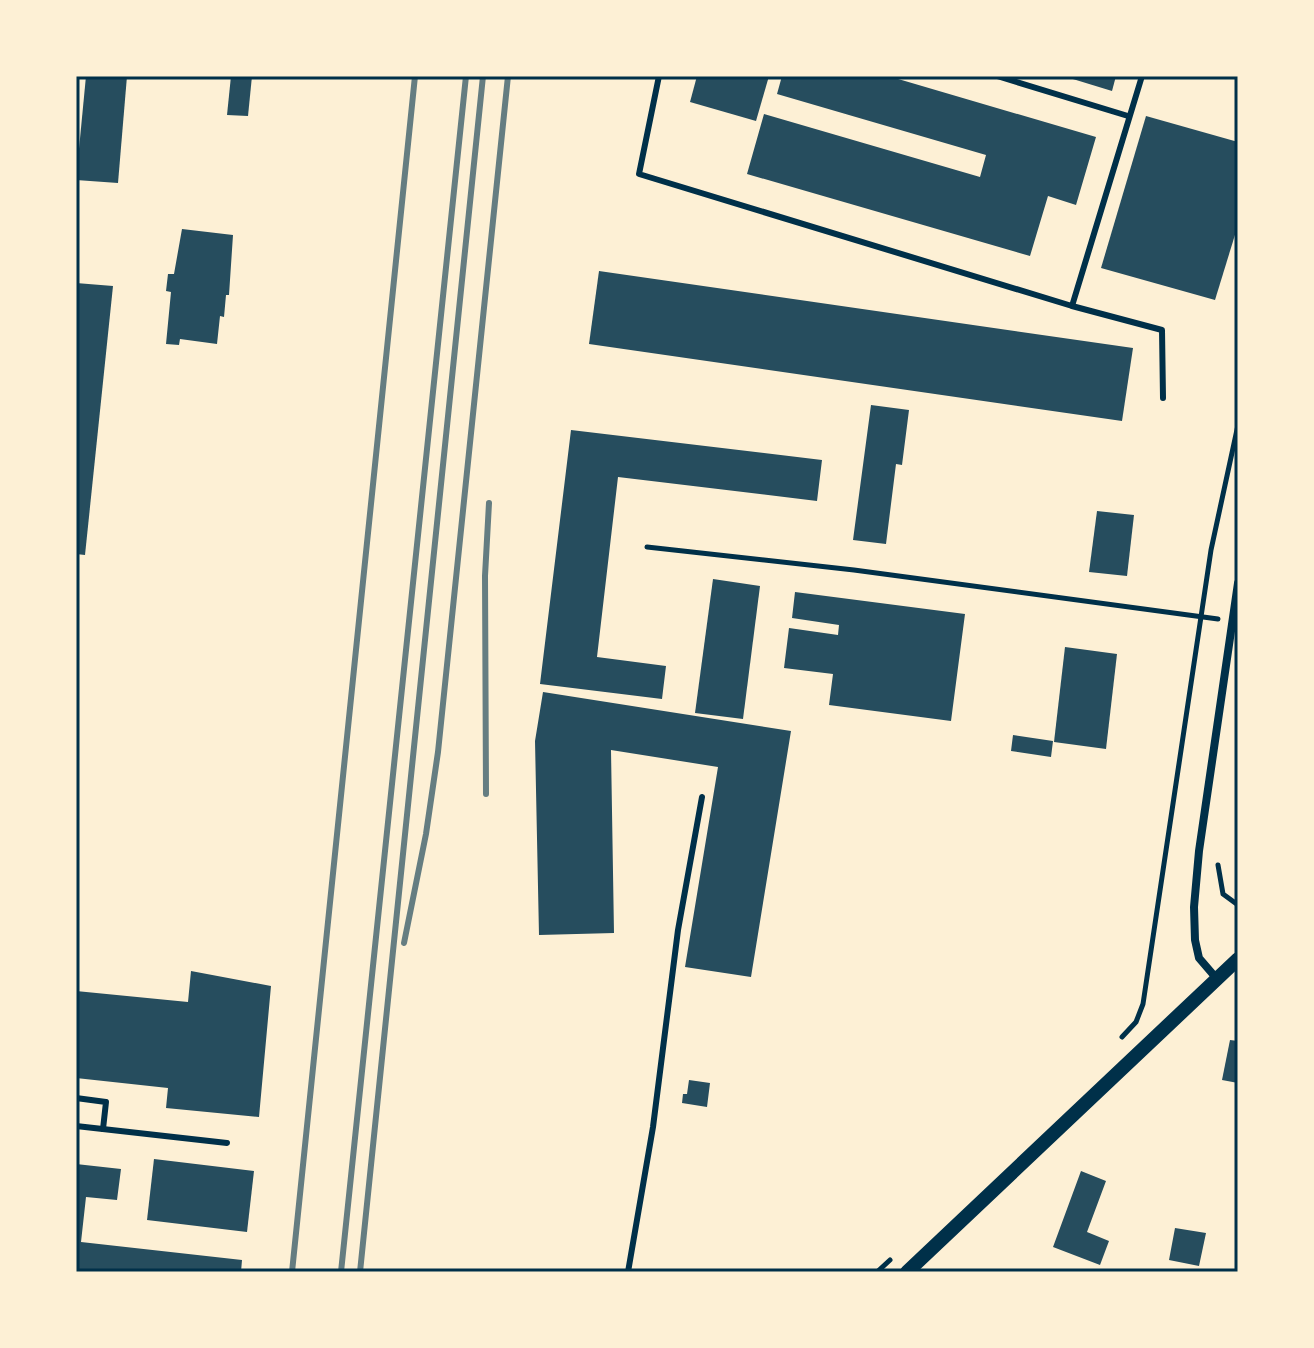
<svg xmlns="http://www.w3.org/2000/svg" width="1314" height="1348" font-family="Cabin,sans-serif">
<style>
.building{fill:#264d5e}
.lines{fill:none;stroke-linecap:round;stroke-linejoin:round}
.path{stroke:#003049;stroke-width:5}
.service{stroke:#003049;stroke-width:6}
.minor{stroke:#003049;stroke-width:8}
.tertiary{stroke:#003049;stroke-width:14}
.rail{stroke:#657d81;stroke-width:6}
.neatline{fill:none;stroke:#003049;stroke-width:3}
</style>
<rect width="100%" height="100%" fill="#fdf0d5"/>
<!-- building -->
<g class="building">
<path d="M86,76H127L118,183L76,180Z"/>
<path d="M231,76H252L248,116L227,115Z"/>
<path d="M697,76H769L756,121L690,102Z"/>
<path d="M782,76H888L1096,137L1076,205L1048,196L1030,256L747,174L764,114L980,177L986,155L777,94Z"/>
<path d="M1063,76H1116L1112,91Z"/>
<path d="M1146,116L1238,142V225L1215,300L1101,268Z"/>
<path d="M182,229L233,235L229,295H226L224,317L220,316L217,344L180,339L179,345L166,344L171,292L166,291L168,274H174Z"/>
<path d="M599,271L1133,348L1122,421L589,344Z"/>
<path d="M76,283L113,286L85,555L76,554Z"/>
<path d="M871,405L909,410L902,465L896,464L886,544L853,540Z"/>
<path d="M571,430L822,460L817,501L618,477L597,657L666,666L662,699L540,684Z"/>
<path d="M1097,511L1134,515L1127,576L1089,572Z"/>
<path d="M713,579L760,586L743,719L695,713Z"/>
<path d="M795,592L965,614L951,721L829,705L833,674L784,668L789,628L838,635L839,625L792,618Z"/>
<path d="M1065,647L1117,654L1106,749L1054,742Z"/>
<path d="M543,692L791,731L751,977L685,967L718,767L611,750L614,933L539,935L535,741Z"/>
<path d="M1013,735L1053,741L1051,757L1011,751Z"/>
<path d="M191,971L271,986L259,1117L166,1108L168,1088L76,1078V991L188,1002Z"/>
<path d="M1230,1040L1238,1041V1083L1222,1080Z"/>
<path d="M689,1080L710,1083L707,1107L682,1103L683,1094H687Z"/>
<path d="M154,1159L254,1171L247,1232L147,1220Z"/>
<path d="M76,1164L121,1169L117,1200L86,1197L81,1242L242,1260L241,1272H76Z"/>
<path d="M1081,1171L1106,1181L1087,1232L1109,1241L1100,1265L1053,1247Z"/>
<path d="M1175,1228L1206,1233L1199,1266L1169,1260Z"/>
</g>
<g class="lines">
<!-- path -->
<g class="path">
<path d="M647,547L854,570L1218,619"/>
<path d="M1218,865L1223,894L1238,905"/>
<path d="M1122,1037L1136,1022L1143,1004L1211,550L1238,425"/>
<path d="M877,1272L890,1260"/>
</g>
<!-- service -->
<g class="service">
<path d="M659,76L639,174L1072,306L1162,330L1163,398"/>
<path d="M997,76L1128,116"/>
<path d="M1072,306L1142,76"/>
<path d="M76,1098L106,1102L103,1129"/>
<path d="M76,1126L227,1143"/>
<path d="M628,1272L653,1127L678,930L702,797"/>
</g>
<!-- minor -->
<path class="minor" d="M1217,979L1199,958L1195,940L1194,907L1199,851L1238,583"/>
<!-- tertiary -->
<path class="tertiary" d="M907,1272L1238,959"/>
<!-- rail -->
<g class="rail">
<path d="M486,794L485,576L489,503"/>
<path d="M404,943L426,834L438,752L508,76"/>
<path d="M292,1272L415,76"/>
<path d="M341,1272L466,76"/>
<path d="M360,1272L483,76"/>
</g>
</g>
<!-- border -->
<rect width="1314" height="1348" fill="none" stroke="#fdf0d5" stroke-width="156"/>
<rect x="78" y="78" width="1158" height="1192" class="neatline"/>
</svg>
